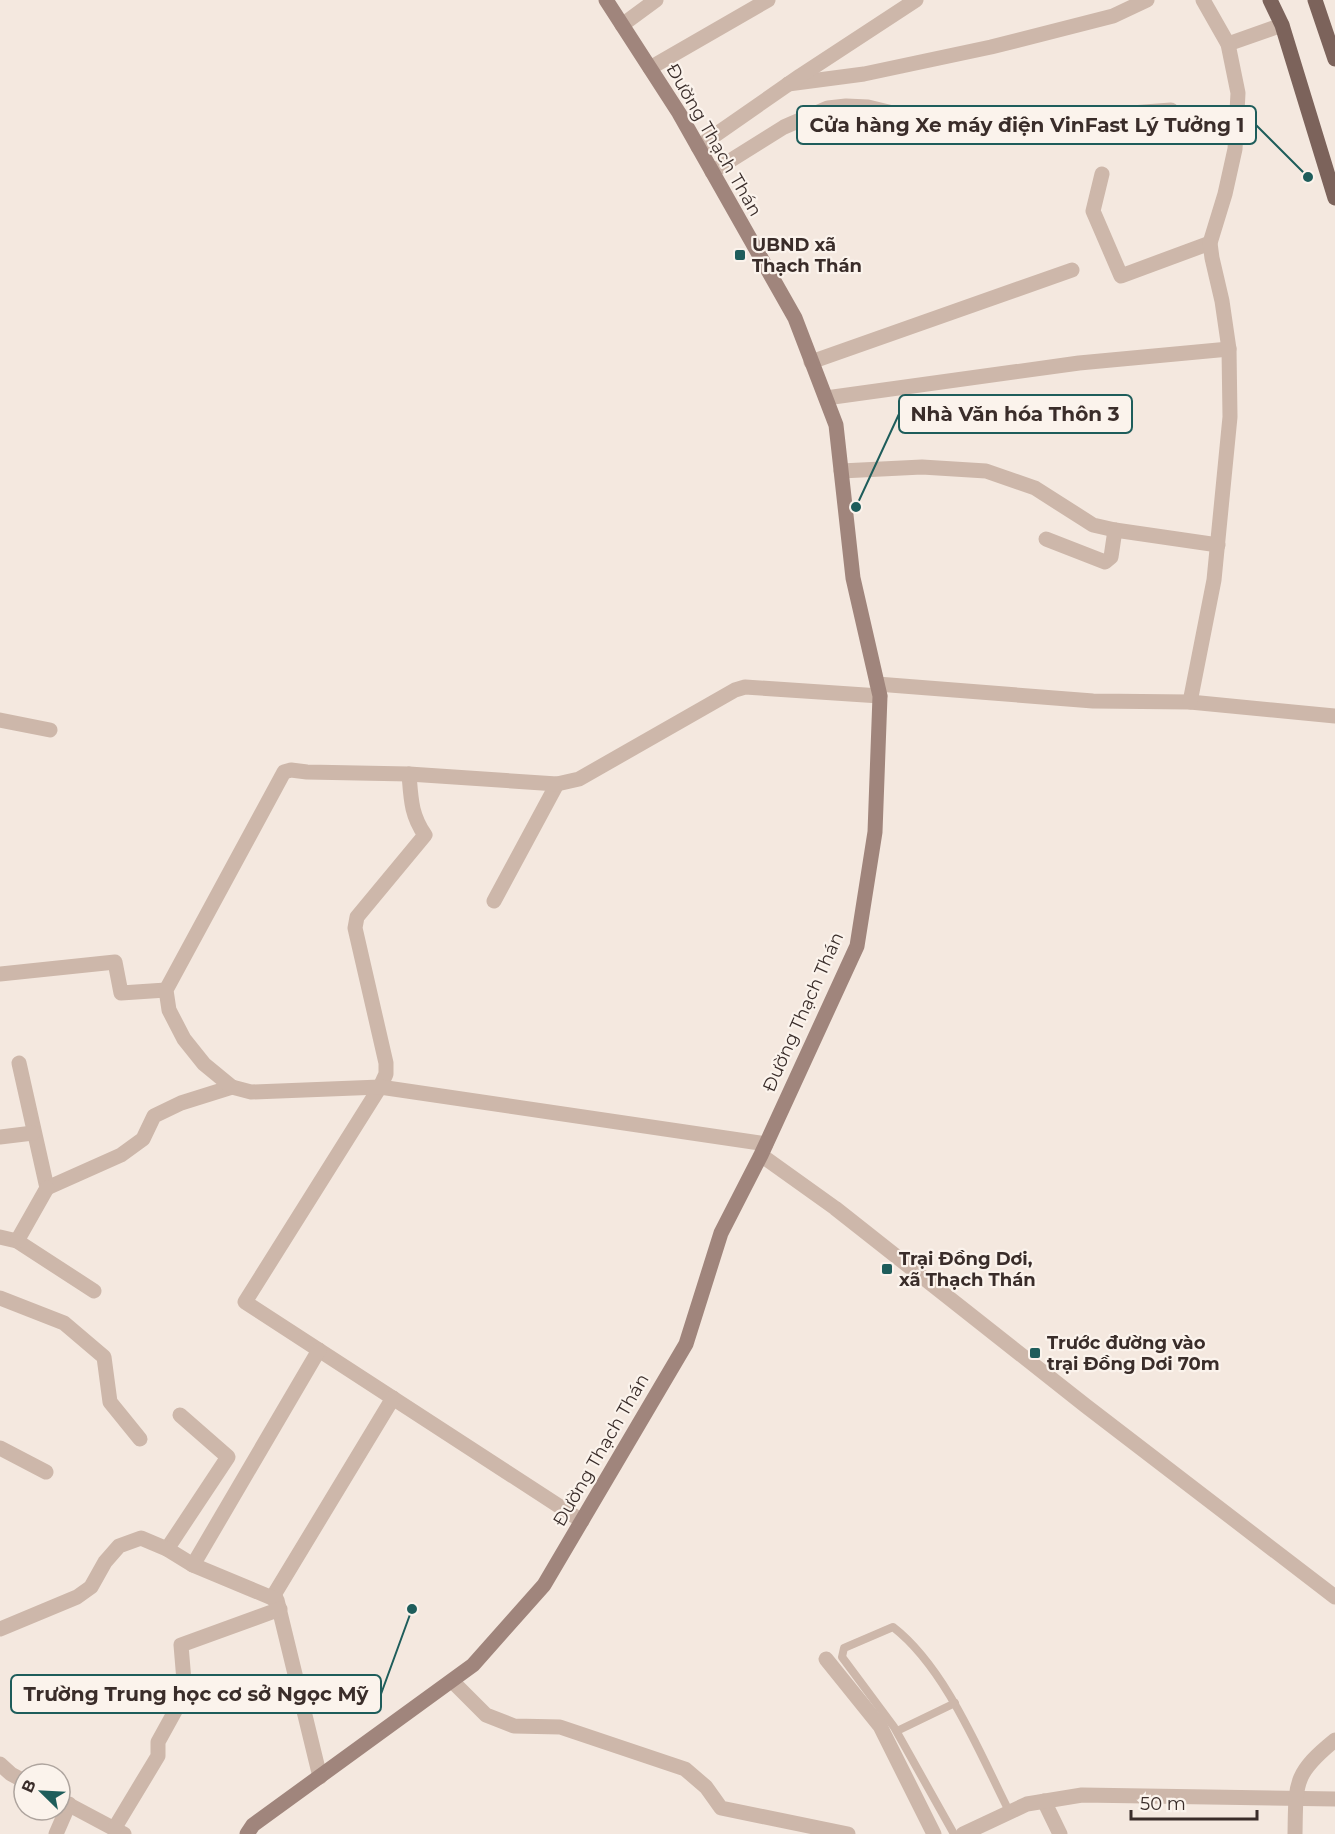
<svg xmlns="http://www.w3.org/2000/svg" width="1335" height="1834" font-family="Montserrat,sans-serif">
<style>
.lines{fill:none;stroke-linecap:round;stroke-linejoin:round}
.lane{stroke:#cdb7aa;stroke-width:8}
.street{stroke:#cdb7aa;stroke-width:15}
.secondary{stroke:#a0857c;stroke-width:15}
.primary{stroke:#7c635b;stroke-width:15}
.poi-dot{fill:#1e5d5b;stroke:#fbf3ec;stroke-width:2}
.labels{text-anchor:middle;stroke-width:4.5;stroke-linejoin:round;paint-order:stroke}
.street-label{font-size:18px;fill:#3a2d2a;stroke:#fbf3ec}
.poi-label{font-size:18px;font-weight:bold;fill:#3a2d2a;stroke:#fbf3ec;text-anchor:start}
.leader{fill:none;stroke:#1e5d5b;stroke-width:2}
.callout-dot{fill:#1e5d5b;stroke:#fbf3ec;stroke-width:2}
.callout{fill:#fbf3ec;stroke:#1e5d5b;stroke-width:2}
.callout-label{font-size:20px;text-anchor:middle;font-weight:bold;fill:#3a2d2a}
</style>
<rect width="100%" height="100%" fill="#f4e8df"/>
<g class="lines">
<!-- lane -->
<g class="lane">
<path d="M897,1731L955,1703"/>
<path d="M954,1834L894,1727L842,1657L844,1648L893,1627C946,1668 980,1754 1010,1813"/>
</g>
<!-- street -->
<g class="street">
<path d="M622,25L656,0"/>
<path d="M1228,44L1282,25"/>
<path d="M650,68L768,0"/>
<path d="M788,84L864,74L991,47L1113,16L1147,0"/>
<path d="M698,147L800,76L916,0"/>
<path d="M712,172L784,127L828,108L846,106L868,107L905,116L987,124L1171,110"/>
<path d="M1102,174L1093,211L1121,276L1210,243"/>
<path d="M811,362L1072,270"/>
<path d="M826,398L1079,363L1229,349"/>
<path d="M841,471L922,467L986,471L1035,488L1093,525L1115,530L1218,545"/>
<path d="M1046,539L1105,562L1111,557L1115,530"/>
<path d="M877,684L1093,701L1190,702L1335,716"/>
<path d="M1190,702L1214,580L1230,417L1229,349L1222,301L1212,258L1210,243L1225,194L1235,149L1238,93L1228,44L1203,0"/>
<path d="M0,720L50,730"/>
<path d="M409,774C411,799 411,815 425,835L357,917L355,928L386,1063V1074L380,1087L245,1302L582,1521"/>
<path d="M494,901L557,784"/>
<path d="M0,974L115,962L121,993L166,990"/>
<path d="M19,1063L47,1188L121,1155L143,1139L154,1116L181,1103L232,1087"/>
<path d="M0,1137L33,1133"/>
<path d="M766,1144L380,1087L251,1092L232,1087L204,1064L184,1039L169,1010L166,990L284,772L291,770L307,772L409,774L557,784L579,779L735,690L745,687L880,696"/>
<path d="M761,1155L835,1208L1086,1406L1335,1597"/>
<path d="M0,1237L17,1241L94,1291"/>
<path d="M17,1241L47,1188"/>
<path d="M0,1298L64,1323L104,1357L110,1402L140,1439"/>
<path d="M0,1448L46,1472"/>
<path d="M167,1549L228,1457L180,1415"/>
<path d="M193,1565L319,1350"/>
<path d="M272,1598L393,1398"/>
<path d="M0,1629L77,1597L91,1587L105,1562L119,1546L141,1538L167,1549L193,1565L277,1600L320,1777"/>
<path d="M826,1659L880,1726L934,1834"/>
<path d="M452,1681L486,1715L514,1726L560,1727L685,1769L706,1787L721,1808L848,1834"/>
<path d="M0,1764L11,1774L24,1781"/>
<path d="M60,1800L124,1834"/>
<path d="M1044,1801L1060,1834"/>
<path d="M114,1829L158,1756V1742L185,1693L181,1645L280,1609"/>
<path d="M56,1834L69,1804"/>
<path d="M963,1834L1027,1804L1082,1795L1335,1799"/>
<path d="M1295,1834C1296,1783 1293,1774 1335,1740"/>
</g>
<!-- secondary -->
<path class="secondary" d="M247,1834L253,1825L473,1665L544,1585L686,1344L721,1233L761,1155L857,946L875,832L880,696L853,578L836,425L795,318L679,113L606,0"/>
<!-- primary -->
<g class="primary">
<path d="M1270,0L1282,25L1335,198"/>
<path d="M1315,0L1335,59"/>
</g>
</g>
<!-- markers -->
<g class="poi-dot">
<rect x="734" y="249" width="12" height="12" rx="3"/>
<rect x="881" y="1263" width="12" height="12" rx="3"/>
<rect x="1029" y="1347" width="12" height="12" rx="3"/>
</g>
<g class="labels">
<!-- street labels -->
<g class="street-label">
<text transform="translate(714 140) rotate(60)" y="6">Đường Thạch Thán</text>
<text transform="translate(803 1012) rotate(-66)" y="6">Đường Thạch Thán</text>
<text transform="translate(601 1450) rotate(-60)" y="6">Đường Thạch Thán</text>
</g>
<!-- poi labels -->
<g class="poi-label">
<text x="752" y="251">UBND xã<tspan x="752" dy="21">Thạch Thán</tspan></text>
<text x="899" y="1265">Trại Đồng Dơi,<tspan x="899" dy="21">xã Thạch Thán</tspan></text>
<text x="1047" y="1349">Trước đường vào<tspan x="1047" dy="21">trại Đồng Dơi 70m</tspan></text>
</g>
</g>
<!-- callouts -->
<path class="leader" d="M1308 177L1256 125M856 507L899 414M412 1609L381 1694"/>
<g class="callout-dot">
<circle cx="1308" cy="177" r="6"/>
<circle cx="856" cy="507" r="6"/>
<circle cx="412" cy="1609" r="6"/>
</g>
<g class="callout">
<rect x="797" y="106" width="459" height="38" rx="6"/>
<rect x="899" y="395" width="233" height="38" rx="6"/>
<rect x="11" y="1675" width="370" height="38" rx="6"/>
</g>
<g class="callout-label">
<text x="1027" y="132">Cửa hàng Xe máy điện VinFast Lý Tưởng 1</text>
<text x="1015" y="421">Nhà Văn hóa Thôn 3</text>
<text x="196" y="1701">Trường Trung học cơ sở Ngọc Mỹ</text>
</g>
<!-- north arrow -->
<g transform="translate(42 1792) rotate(294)"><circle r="28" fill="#fbf3ec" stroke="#aea49e" stroke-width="1.5"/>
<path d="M0-4.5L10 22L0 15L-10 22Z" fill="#1e5d5b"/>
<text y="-9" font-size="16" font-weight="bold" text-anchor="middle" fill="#3a2d2a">B</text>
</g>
<!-- scale -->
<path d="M1131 1810v9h126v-9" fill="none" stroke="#3a2d2a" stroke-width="3"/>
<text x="1140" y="1810" font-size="18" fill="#3a2d2a" stroke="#fbf3ec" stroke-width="4.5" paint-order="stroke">50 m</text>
</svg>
